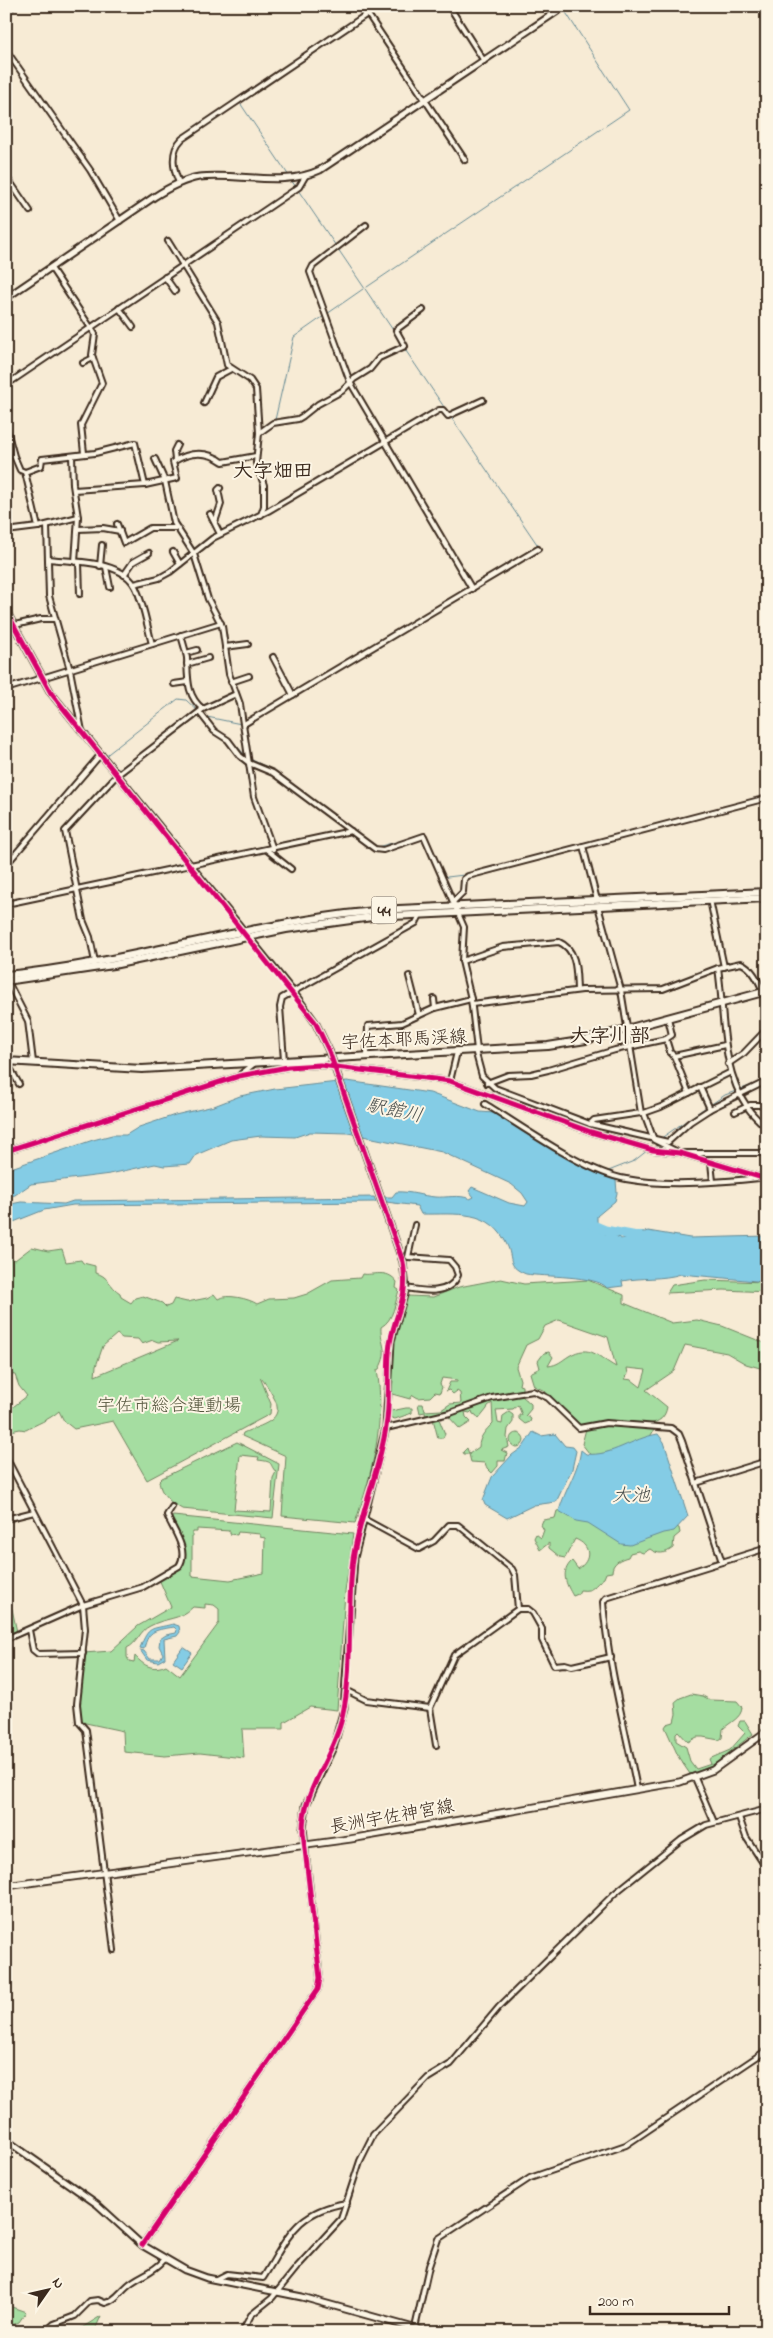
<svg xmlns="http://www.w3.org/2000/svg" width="773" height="2338" font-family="'Indie Flower','Klee One',sans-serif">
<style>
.green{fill:#a5dda1;stroke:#708460;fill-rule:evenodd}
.water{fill:#84cce5;stroke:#678b95}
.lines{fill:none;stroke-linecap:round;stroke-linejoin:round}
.stream{stroke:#678b95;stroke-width:1}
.river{stroke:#84cce5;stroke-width:9}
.minor-casing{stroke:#3b2a1e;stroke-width:8}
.tertiary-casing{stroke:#3b2a1e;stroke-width:9}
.secondary-casing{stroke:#3b2a1e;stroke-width:9}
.primary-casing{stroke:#3b2a1e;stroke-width:10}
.minor{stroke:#fcf5e5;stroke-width:4}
.tertiary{stroke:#fcf5e5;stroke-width:5}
.secondary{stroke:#fcf5e5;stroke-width:5.5}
.primary{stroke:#fcf5e5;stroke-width:6}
.tertiary-bridge-casing{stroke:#3b2a1e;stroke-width:9;stroke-linecap:butt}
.tertiary-bridge{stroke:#fcf5e5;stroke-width:5}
.cycleway-casing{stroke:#fcf5e5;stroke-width:8}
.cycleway{stroke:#d6006c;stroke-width:5}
.labels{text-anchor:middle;stroke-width:4;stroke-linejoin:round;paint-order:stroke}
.shield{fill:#fcf5e5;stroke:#75675a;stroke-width:1}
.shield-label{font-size:16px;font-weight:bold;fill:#3b2a1e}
.street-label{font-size:18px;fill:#3b2a1e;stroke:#fcf5e5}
.park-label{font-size:18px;fill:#56573f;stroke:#fcf5e5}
.water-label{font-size:19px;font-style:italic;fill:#4d5250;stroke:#fcf5e5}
.quarter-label{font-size:20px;font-weight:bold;fill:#3b2a1e;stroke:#fcf5e5}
</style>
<rect width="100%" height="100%" fill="#f7ebd5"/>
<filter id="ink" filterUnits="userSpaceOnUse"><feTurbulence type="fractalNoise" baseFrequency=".02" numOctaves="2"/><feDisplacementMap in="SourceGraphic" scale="10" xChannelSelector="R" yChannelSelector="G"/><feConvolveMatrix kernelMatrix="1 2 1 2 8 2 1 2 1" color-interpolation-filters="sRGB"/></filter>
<g filter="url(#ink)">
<!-- green -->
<g class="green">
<path d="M32,1247L48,1251L62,1249L66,1262L81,1260L83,1263L95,1266V1273C108,1275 110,1287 120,1293L121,1297L131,1303L135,1298L143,1296L162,1303L166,1307L171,1305L174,1299L187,1302L207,1298L214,1294L218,1299C226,1293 250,1299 257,1304L269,1299L294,1298L307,1294L332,1280L360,1278L362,1274C373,1276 387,1268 397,1282L396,1288L399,1290C395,1302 394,1320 381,1327C380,1345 390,1349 379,1369L377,1370C386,1422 372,1474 355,1523L282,1516L286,1456L242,1436L243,1433C260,1425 288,1421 273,1396C269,1389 265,1382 260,1377L271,1404L270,1414L147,1480L113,1421L74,1429L64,1421L59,1411C49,1420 36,1424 26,1430L20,1429L6,1432V1410H9L27,1396L19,1386L15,1375L6,1373V1264H9L10,1258L15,1260ZM117,1334L122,1338L138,1339L142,1344L153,1340L158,1342L178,1341L95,1376L96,1366L103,1346Z"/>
<path d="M501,1279L524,1284L588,1280L624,1295V1303L672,1323L697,1320L722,1326L767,1344V1370L746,1364L727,1353L685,1345L674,1371L646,1390L667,1407C665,1418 659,1422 649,1424L654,1430L648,1440L592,1457L582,1444L587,1425L583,1427L577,1425L545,1391L534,1386L530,1373L540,1368L538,1361L544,1353L549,1352L553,1357L548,1366C558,1365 561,1361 569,1356C590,1343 599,1358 616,1367L608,1337L559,1320L545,1326L538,1339L526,1345L516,1367L520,1380L519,1385L522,1386V1396L531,1404V1409L526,1415L531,1419L530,1422L525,1424L519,1419V1415H522L518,1405L513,1409L496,1410L498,1423L502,1424L503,1416L509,1412L513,1415V1422L508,1429L507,1437L509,1447L501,1450L507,1453L505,1461H498V1466L492,1473L487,1468L485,1463L471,1462L469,1454H464L463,1452L467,1448L469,1454L479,1447C479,1437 486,1430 493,1423L492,1403L488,1406L487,1409L479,1419L476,1415L473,1414L472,1411L470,1413L465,1412L466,1417L471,1422L460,1429L448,1416L439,1419L445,1434L443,1438H438L433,1419H426L425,1412L420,1413L418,1404H423L425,1411L441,1410L450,1404L461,1403L460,1393L457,1391L453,1394L449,1390L446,1391L450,1382H457V1380L442,1378L440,1384L442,1387L440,1393L435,1392L430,1397L418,1398L413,1395L410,1399L392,1394L393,1348L396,1331L407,1296L433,1297L459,1287ZM627,1368L646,1370L641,1387L632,1380L625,1379L628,1374Z"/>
<path d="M705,1280L767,1282V1292L724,1290L667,1293L672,1285Z"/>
<path d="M406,1408H412V1413L395,1419L389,1417L391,1411Z"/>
<circle cx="517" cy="1440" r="7"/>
<path d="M237,1442L279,1464L273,1518L182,1509C171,1503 160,1494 159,1481L162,1478ZM240,1455L259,1457L258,1460C275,1462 268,1463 276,1472L273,1478L271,1512L234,1510Z"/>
<path d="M566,1509L676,1527L679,1528L680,1533L674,1538L673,1548C665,1554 658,1555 650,1549L643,1553L638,1551L630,1553L628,1557C620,1559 612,1563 612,1572L606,1573L604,1578C593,1585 595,1592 580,1590L578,1594L573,1596C566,1584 560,1572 572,1561L578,1569C592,1560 591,1545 575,1539L565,1558L560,1557L549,1548V1543L540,1550L534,1538L536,1534L541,1538L544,1530L541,1525L543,1520L555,1518L557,1511Z"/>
<path d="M173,1516L353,1534L345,1592L337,1710L310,1707L284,1722V1729H242L244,1758L200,1753L165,1756L124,1752L123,1731L81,1722L78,1710L84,1653L111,1651L138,1626L171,1607L159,1579C166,1576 175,1573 180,1567C191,1555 176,1531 171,1519ZM197,1529L230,1531V1534L237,1535L238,1532L260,1534V1537L265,1538L264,1573L230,1580L192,1576V1532H197ZM205,1604L214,1605L219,1609V1623L180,1676L166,1665C153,1671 144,1666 135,1656L134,1662L129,1661L127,1657V1648C138,1643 139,1631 150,1626C166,1617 179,1621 193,1607L205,1608Z"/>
<path d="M12,1609L17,1632L6,1636V1610Z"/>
<path d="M691,1694L703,1696L710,1700L737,1701L742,1707C742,1718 730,1722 723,1729L722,1738L719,1740L703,1737H697L688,1742L678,1731L676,1733V1741L686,1747L690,1761L696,1769L711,1764L709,1759L730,1750L745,1733L738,1726L740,1721H745L753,1734L712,1766L690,1774L679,1758L665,1727L667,1724L674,1722L676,1714L675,1702L680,1698Z"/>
<path d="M6,2305L26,2312L19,2322L6,2328Z"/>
<path d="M101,2316L94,2332H75Z"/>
</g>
<!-- water -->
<g class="water">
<path d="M347,1081L430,1093L480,1112L494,1113L563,1156L616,1180L617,1193L615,1201L597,1216V1228L605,1234L611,1233L621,1239L648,1231L690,1238L767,1236V1282L681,1274C662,1280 642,1277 622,1281L623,1286L607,1288C597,1275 543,1277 526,1274C508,1267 513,1261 508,1247C491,1207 456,1215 421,1214L417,1206L386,1202L384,1197H392L396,1192C410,1191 422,1196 435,1197C446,1198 460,1194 470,1199L474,1197L469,1191L472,1187L509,1203L525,1206L528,1202L522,1193L511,1184L442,1152L348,1133L310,1132L295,1137L261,1136L231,1140L196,1155L190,1164L164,1166L155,1164L110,1174L31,1184L15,1195L6,1197V1170L11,1168L93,1140L112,1135H126L139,1127L175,1115L214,1106L240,1096L275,1089Z"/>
<path d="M374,1197L376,1202L73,1205L44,1210L6,1225V1205L21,1202L64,1204L73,1201Z"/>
<path d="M533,1432L541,1436L555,1434L565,1446L573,1447L576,1451L572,1469L556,1502L534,1505L507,1518L485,1505L483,1500L492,1477L512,1455L523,1447Z"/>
<path d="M658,1434L664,1442L688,1516L674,1531L663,1533L630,1545L621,1544L588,1523L576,1521L559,1511C565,1489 578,1472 581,1450L586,1454C612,1457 632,1438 658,1434Z"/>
<path d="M173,1624L179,1626L180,1632L177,1636L164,1639L165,1658L158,1662L147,1660L140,1650L144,1651L150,1659H160L163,1654L159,1646L160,1639L166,1635L176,1633L177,1630L174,1627C157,1630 148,1629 144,1649L140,1648C149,1625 150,1630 173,1624Z"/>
<path d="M183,1647L192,1653L182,1667L173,1661Z"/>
</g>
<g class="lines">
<!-- stream -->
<g class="stream">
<path d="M289,176L240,103L385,6"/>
<path d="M291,180L296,187"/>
<path d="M298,190L401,342"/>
<path d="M367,287L629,110L563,8"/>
<path d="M327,314L363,289"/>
<path d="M275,420L294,337L324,316"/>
<path d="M204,715L213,726L231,740L247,757"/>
<path d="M207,717L246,725L541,550L404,348"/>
<path d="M104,757L178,699L186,700L198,711"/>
<path d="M250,759L273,770L377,847L423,835"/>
<path d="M77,785L101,759"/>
<path d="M429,842L444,875L447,877L464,875L562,850"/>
<path d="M10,863L69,794"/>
<path d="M710,1105L725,1095L763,1081"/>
<path d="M660,1139L706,1107"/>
<path d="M606,1172L634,1161L648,1150"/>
</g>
<!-- river -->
<path class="river" d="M586,1222L605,1230L648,1238"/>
<!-- minor casing -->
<g class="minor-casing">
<g id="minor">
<path d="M356,6L369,16L465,160"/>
<path d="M449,6L484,61"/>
<path d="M6,11L13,6"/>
<path d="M6,50L90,170L120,221"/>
<path d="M6,176L30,211"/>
<path d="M179,183C173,169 170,151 182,139L379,6"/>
<path d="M366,225L313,266L310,272L350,382L472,589"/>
<path d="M168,241L218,322L227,365L250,380L256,389L259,433L256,463L264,485V506L261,515"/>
<path d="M51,268L95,334L92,355L102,383L81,425L84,453"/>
<path d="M165,277L175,291"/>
<path d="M119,308L133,327"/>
<path d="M83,363L93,358"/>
<path d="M6,385L299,187L306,175"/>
<path d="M204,403L216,377L231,369"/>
<path d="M6,427L14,456L20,470L25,472L38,527"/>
<path d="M259,433L273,423L298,419L303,416L318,404L342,391L354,379L370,369L379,358L405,346L396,330L423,310"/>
<path d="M72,456L73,485L78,517L75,562"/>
<path d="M155,459L165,481L174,523L194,554L208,599L222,626L229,674L240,704L254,797L273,849"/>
<path d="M175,460L174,451L177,445"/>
<path d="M25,472L41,466L42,459L95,453L135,443L145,485"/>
<path d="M74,490L145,485L177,478L173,462C190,451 208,451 223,462L256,456"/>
<path d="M210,514L220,534"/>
<path d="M215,522L221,504L218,490L220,488"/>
<path d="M117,524L124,543L150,528H177"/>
<path d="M47,525L49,596L70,670L82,731"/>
<path d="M78,529L103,528L120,531"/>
<path d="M6,531L38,527L78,517"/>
<path d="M173,552L180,564"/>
<path d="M48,559C74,562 123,560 136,588C144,605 147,626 152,644"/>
<path d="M79,563L80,594"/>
<path d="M100,566L102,545"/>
<path d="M106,567L110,587"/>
<path d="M124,575L133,562L149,553"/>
<path d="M134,584L159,578L170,572L213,538L268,511L439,410H443L448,416L483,400"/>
<path d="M6,627L41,619H55"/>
<path d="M181,635C183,643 186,651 187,658C188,677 186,696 203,709"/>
<path d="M225,647L248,644"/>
<path d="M186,653L197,650"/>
<path d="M273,657L293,695"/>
<path d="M187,664L208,658"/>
<path d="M231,682L249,676"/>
<path d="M174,684L188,682"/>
<path d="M6,689L221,623"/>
<path d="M200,713L214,731L228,740L240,756L249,763L273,773L375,849L383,850L424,836L464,927L462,961L471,999L477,1050"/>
<path d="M244,724L538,549"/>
<path d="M583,846L597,900"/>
<path d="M267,850L291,869"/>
<path d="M6,865L101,754"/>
<path d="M710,900L724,967"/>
<path d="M453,902L463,892L464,879L468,876L767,798"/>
<path d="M6,904L351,831"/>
<path d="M598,906L621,990L641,1113H644L654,1140L676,1151"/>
<path d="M462,961L503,947L559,942C578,950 576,973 577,990"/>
<path d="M95,962L90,937L83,920L65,831L117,775L203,709L236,694"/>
<path d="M718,968C725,1014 720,1068 748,1108C753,1116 760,1121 767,1128"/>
<path d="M409,976L419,1015"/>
<path d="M7,980L28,1021L33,1062"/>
<path d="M434,999L435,1008"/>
<path d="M472,1004L582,990L663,989L718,968L741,963C754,968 763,990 767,1002"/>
<path d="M666,1039L670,1052L674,1056L725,1045"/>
<path d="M475,1050L482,1076L495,1088L590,1124L668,1142L690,1122L710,1109L767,1081"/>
<path d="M367,1056L368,1026L402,1023L435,1008L471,999"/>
<path d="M674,1056L689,1093"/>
<path d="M284,1060L280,1007L282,998L416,923L420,915"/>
<path d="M6,1061L19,1084"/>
<path d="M728,1064L744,1053L767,1029"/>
<path d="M241,1074L255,1063"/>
<path d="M450,1081L457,1052"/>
<path d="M487,1083L508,1075L531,1074L548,1070L615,1050L666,1039L672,1035L668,1018"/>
<path d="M700,1087L710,1109"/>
<path d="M485,1104C522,1126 584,1172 626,1179C667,1187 725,1182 767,1177"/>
<path d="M735,1112L750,1105H767"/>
<path d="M644,1113L661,1107L731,1072"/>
<path d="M590,1124L594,1120L641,1113"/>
<path d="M6,1151L239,1076L288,1067L320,1065L450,1081L591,1132L653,1150L680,1153L763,1178"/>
<path d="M683,1153H767"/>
<path d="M711,1163L713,1181"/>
<path d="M406,1288C423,1291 450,1296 458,1275L455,1267L449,1260L408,1257L415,1225"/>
<path d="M386,1428L450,1413L492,1398L533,1391L548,1398L579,1428L606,1423L671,1428L679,1434L682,1441L722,1562"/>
<path d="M6,1457L83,1605L85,1629L77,1704L79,1722L86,1730L114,1950"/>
<path d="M696,1483L767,1461"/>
<path d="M362,1518L419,1549L434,1541L449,1525H458L512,1569L515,1575L518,1609"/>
<path d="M6,1519L34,1512"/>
<path d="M29,1630L33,1650L38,1654L83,1653"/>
<path d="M6,1639L83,1605L143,1587L179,1566C190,1550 172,1529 167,1515L172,1507"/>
<path d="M346,1690L366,1700L430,1708"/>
<path d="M436,1745L430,1708L454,1655L518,1609H528L533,1613L542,1629V1640L554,1665L565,1664L572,1666L611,1657"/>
<path d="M695,1778L714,1822"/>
<path d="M637,1789C625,1727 608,1665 603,1602L606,1598L767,1548"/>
<path d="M739,1817L746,1837L767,1869"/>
<path d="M142,2245L318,1989L320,1978L305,1846"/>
<path d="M217,2279L227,2274L263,2278C288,2238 295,2211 347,2203"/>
<path d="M415,2328L429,2266L438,2239L530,2178L626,2145L767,2050"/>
<path d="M45,2332L54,2324L75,2316L90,2301L98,2300L105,2303C115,2301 120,2292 127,2286C139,2275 152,2274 164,2260"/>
<path d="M242,2332L251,2315L272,2298L298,2266L341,2219L360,2161L373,2135L428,2078L451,2064L499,2007L615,1893L681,1840L706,1825L767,1809"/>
</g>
</g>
<!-- tertiary casing -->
<g class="tertiary-casing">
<g id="tertiary">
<path d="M6,298L154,197C168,188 182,180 199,177C239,172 282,188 320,170L565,6"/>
<path d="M6,611L51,693L293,992L315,1022L329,1051"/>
<path d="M305,1846L303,1828L306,1805L334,1745L344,1709L354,1558L386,1428L391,1341L406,1288"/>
<path d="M6,2140L97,2204L142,2245L185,2270L207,2278L302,2297L428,2332"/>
</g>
</g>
<!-- secondary casing -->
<g class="secondary-casing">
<path id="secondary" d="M6,1886L350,1839L680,1782L713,1770L767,1731"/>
</g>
<!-- primary casing -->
<g class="primary-casing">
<g id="primary">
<path d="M6,975C138,962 266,917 399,909L767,892"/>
<path d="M6,981L113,965L286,929L372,917L767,898"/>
<path d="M6,1061L142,1069L548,1046L586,1040L767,991"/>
</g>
</g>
<!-- minor -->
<use href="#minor" class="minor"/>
<!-- tertiary -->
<use href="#tertiary" class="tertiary"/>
<!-- secondary -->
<use href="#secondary" class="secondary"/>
<!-- primary -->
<use href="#primary" class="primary"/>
<!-- tertiary-bridge casing -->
<g class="tertiary-bridge-casing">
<path id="tertiary-bridge" d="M329,1051L403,1262L406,1288"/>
</g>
<!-- tertiary-bridge -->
<use href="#tertiary-bridge" class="tertiary-bridge"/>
<!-- cycleway casing -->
<g class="cycleway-casing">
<g id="cycleway">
<path d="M6,611L51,693L315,1022L329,1051L403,1262C409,1301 396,1309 390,1343C386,1371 391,1399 386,1427C379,1472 360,1514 353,1559C346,1612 354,1667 342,1718C333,1758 302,1790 303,1832L320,1978L318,1989L142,2245"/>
<path d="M6,1151L239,1076L288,1067L320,1065L450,1081L591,1132L653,1150L680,1153L763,1178"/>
</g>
</g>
<!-- cycleway -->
<use href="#cycleway" class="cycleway"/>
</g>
</g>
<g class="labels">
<!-- shield labels -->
<rect class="shield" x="371.5" y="896.5" width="25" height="27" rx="4"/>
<g class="shield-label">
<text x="384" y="916">44</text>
</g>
<!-- street labels -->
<g class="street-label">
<text transform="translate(404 1039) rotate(-3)" y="6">宇佐本耶馬渓線</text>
<text transform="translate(392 1816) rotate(-10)" y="6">長洲宇佐神宮線</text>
</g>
<!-- park labels -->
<g class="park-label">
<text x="169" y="1411">宇佐市総合運動場</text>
</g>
<!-- water labels -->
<g class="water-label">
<text transform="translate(395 1109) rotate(12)" y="7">駅館川</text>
<text x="631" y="1501">大池</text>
</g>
<!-- quarter labels -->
<g class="quarter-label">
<text x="273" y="477">大字畑田</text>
<text x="610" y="1042">大字川部</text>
</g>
</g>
<!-- margin -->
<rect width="773" height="2338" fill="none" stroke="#fcf5e5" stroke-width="25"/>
<rect x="12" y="12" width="748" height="2313" fill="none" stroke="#3b2a1e" stroke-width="2" filter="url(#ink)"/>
<!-- north arrow -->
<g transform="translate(48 2290) rotate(56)" stroke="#fcf5e5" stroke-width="4" paint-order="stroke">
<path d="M0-4L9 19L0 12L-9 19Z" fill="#3b2a1e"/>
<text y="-8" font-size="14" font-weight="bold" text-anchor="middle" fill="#3b2a1e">N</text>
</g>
<!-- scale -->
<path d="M590 2306v8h139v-8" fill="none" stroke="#3b2a1e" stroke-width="2.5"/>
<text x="598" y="2306" font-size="15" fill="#3b2a1e" stroke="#fcf5e5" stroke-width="4" paint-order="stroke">200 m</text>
</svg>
